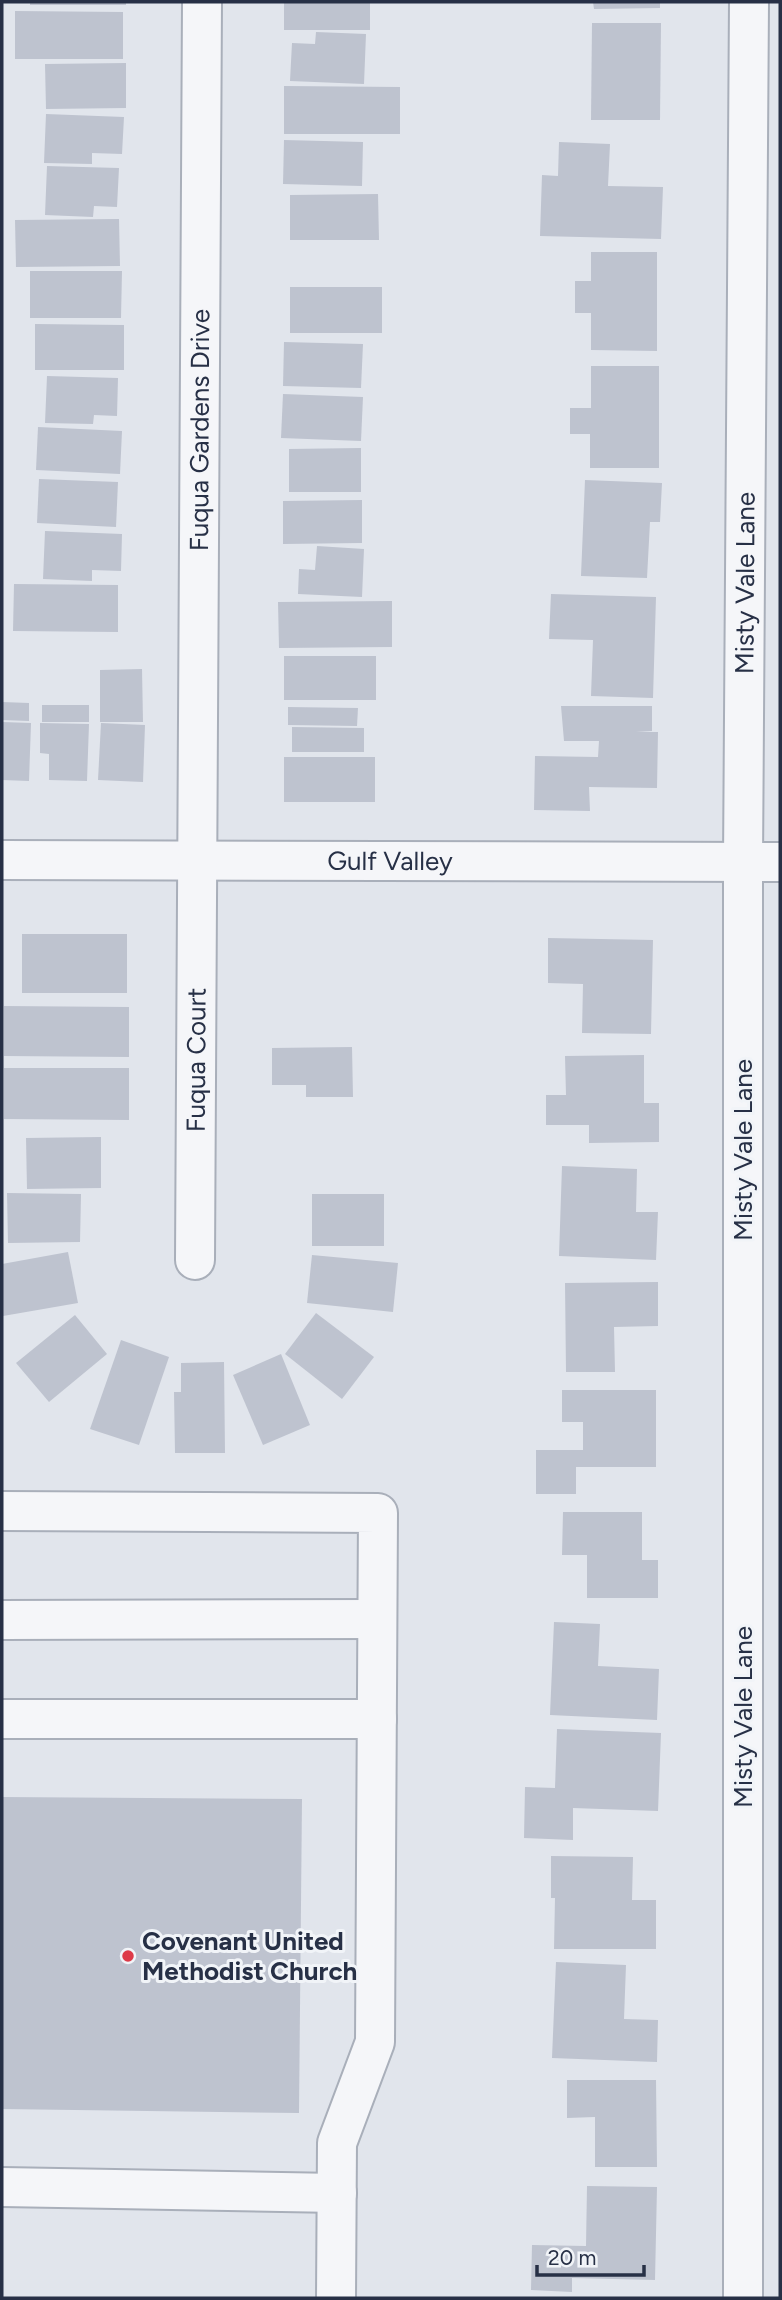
<svg xmlns="http://www.w3.org/2000/svg" width="782" height="2300" font-family="Figtree,sans-serif">
<style>
.building{fill:#bec3cf}
.lines{fill:none;stroke-linecap:round;stroke-linejoin:round}
.minor-casing{stroke:#a9afba;stroke-width:42}
.minor{stroke:#f5f6f9;stroke-width:38}
.poi-dot{fill:#dd3a48;stroke:#f1f4f8;stroke-width:2.5}
.labels{text-anchor:middle;stroke-width:6;stroke-linejoin:round;paint-order:stroke}
.street-label{font-size:26px;fill:#273046;stroke:#f1f4f8}
.poi-label{font-size:26px;font-weight:bold;fill:#273046;stroke:#f1f4f8;text-anchor:start}
</style>
<rect width="100%" height="100%" fill="#e1e5ec"/>
<!-- building -->
<g class="building">
<rect x="30" y="2" width="96" height="3"/>
<rect x="284" y="2" width="86" height="28"/>
<path d="M593,2H660V8L594,9Z"/>
<path d="M15,11L123,12V59H15Z"/>
<path d="M592,23H661L660,120H591Z"/>
<path d="M316,32L366,34L364,84L290,81L292,43L315,44Z"/>
<path d="M126,63V108L46,109L45,64Z"/>
<path d="M284,86L400,87V134H284Z"/>
<path d="M46,114L124,117L122,154L92,153V164L44,163Z"/>
<path d="M284,140L363,142L362,186L283,184Z"/>
<path d="M559,142L610,144L608,186L663,187L661,239L540,236L542,175L558,176Z"/>
<path d="M47,166L119,168L117,207L94,206L93,217L45,215Z"/>
<path d="M378,194L379,240H290V195Z"/>
<path d="M119,219L120,266L16,267L15,220Z"/>
<path d="M591,252H657V351L591,350V313H575V281H591Z"/>
<path d="M30,271H122L121,318H30Z"/>
<rect x="290" y="287" width="92" height="46"/>
<path d="M35,324L124,325V370H35Z"/>
<path d="M284,342L363,344L361,388L283,386Z"/>
<path d="M591,366H659V468H590V434H570V408H591Z"/>
<path d="M47,376L118,378L117,416L94,415L93,424L45,423Z"/>
<path d="M283,394L363,397L361,441L281,438Z"/>
<path d="M38,427L122,431L120,474L36,470Z"/>
<path d="M361,448V492H289V449Z"/>
<path d="M39,479L118,482L116,527L37,523Z"/>
<path d="M585,480L662,483L660,522H650L647,578L581,576Z"/>
<path d="M362,500V543L283,544V501Z"/>
<path d="M45,531L122,534L121,571L92,570V581L43,579Z"/>
<path d="M317,546L364,549L362,597L298,594L299,569L315,570Z"/>
<path d="M14,584L118,585V632L13,631Z"/>
<path d="M551,594L656,597L653,698L591,696L593,640L549,639Z"/>
<path d="M392,601V647L279,648L278,602Z"/>
<rect x="284" y="656" width="92" height="44"/>
<path d="M142,669L143,722H100V670Z"/>
<path d="M2,702L29,703V721L2,720Z"/>
<rect x="42" y="705" width="47" height="17"/>
<path d="M561,706H652V731L636,732H658L657,788L589,787L590,811L534,810L535,756L598,757L599,741H564Z"/>
<path d="M288,707L358,708L357,726L288,725Z"/>
<path d="M2,722L31,723L29,781L2,780Z"/>
<path d="M40,723L89,724L87,781L49,780V754L40,753Z"/>
<path d="M101,723L145,725L143,782L98,780Z"/>
<path d="M292,727L364,728V752H292Z"/>
<rect x="284" y="757" width="91" height="45"/>
<rect x="22" y="934" width="105" height="59"/>
<path d="M548,938L653,940L651,1034L582,1033L583,984L548,983Z"/>
<path d="M4,1006L129,1007V1057L4,1056Z"/>
<path d="M352,1047L353,1097H306V1085H272V1048Z"/>
<path d="M644,1055V1103H659V1142L589,1143V1125H546V1095H566L565,1056Z"/>
<path d="M4,1068H129V1120L4,1119Z"/>
<path d="M101,1137V1188L27,1189L26,1138Z"/>
<path d="M562,1166L637,1169L636,1212H658L656,1260L559,1256Z"/>
<path d="M7,1193L81,1194L80,1242L8,1243Z"/>
<rect x="312" y="1194" width="72" height="52"/>
<path d="M68,1252L78,1303L3,1316L2,1264Z"/>
<path d="M312,1255L398,1263L393,1312L307,1303Z"/>
<path d="M658,1282V1326L614,1327L615,1372H566L565,1283Z"/>
<path d="M316,1313L374,1357L342,1399L285,1354Z"/>
<path d="M75,1315L107,1354L49,1402L16,1363Z"/>
<path d="M121,1340L169,1357L139,1445L90,1429Z"/>
<path d="M281,1354L310,1425L263,1445L233,1375Z"/>
<path d="M224,1362L225,1453H175L174,1392H181V1363Z"/>
<path d="M562,1390H656V1467H576V1494H536V1450H583V1422H562Z"/>
<path d="M563,1512H642V1560H658V1598H587V1555H562Z"/>
<path d="M554,1622L600,1624L598,1666L659,1669L657,1720L550,1715Z"/>
<path d="M557,1729L661,1733L658,1811L573,1808V1840L524,1838L525,1787L555,1788Z"/>
<path d="M2,1797L302,1799L299,2113L2,2109Z"/>
<path d="M551,1856L633,1857L632,1900H656V1949H554L555,1898H551Z"/>
<path d="M556,1962L626,1965L624,2019L658,2020L657,2062L552,2058Z"/>
<path d="M567,2080H656L657,2167H595V2117L567,2118Z"/>
<path d="M587,2186L657,2187L655,2280L572,2278V2292L531,2290L532,2245L586,2246Z"/>
</g>
<g class="lines">
<!-- minor casing -->
<g class="minor-casing">
<g id="minor">
<path id="s1" d="M2,860L780,862"/>
<path id="s2" d="M195,1260L202,2"/>
<path d="M2,1511L378,1513L375,2042L337,2143L336,2298"/>
<path d="M2,1620L377,1619"/>
<path d="M2,1719H377"/>
<path d="M2,2187L337,2193"/>
<path id="s3" d="M743,2298V862L749,2"/>
</g>
</g>
<!-- minor -->
<use href="#minor" class="minor"/>
</g>
<!-- markers -->
<circle class="poi-dot" cx="128" cy="1956" r="7"/>
<g class="labels">
<!-- street labels -->
<g class="street-label">
<text dy="9" stroke="none"><textPath href="#s2" startOffset="830">Fuqua Gardens Drive</textPath></text>
<text dy="9" stroke="none"><textPath href="#s3" startOffset="1715">Misty Vale Lane</textPath></text>
<text dy="9" stroke="none"><textPath href="#s1" startOffset="388">Gulf Valley</textPath></text>
<text dy="9" stroke="none"><textPath href="#s2" startOffset="200">Fuqua Court</textPath></text>
<text transform="translate(743 1150) rotate(-90)" y="9">Misty Vale Lane</text>
<text transform="translate(743 1717) rotate(-90)" y="9">Misty Vale Lane</text>
</g>
<!-- poi labels -->
<g class="poi-label">
<text x="142" y="1950">Covenant United<tspan x="142" dy="30">Methodist Church</tspan></text>
</g>
</g>
<!-- border -->
<rect width="782" height="2300" fill="none" stroke="#273046" stroke-width="7"/>
<!-- scale -->
<path d="M537 2265v10h107v-10" fill="none" stroke="#273046" stroke-width="3.5"/>
<text x="548" y="2265" font-size="21" fill="#273046" stroke="#f1f4f8" stroke-width="5" paint-order="stroke">20 m</text>
</svg>
